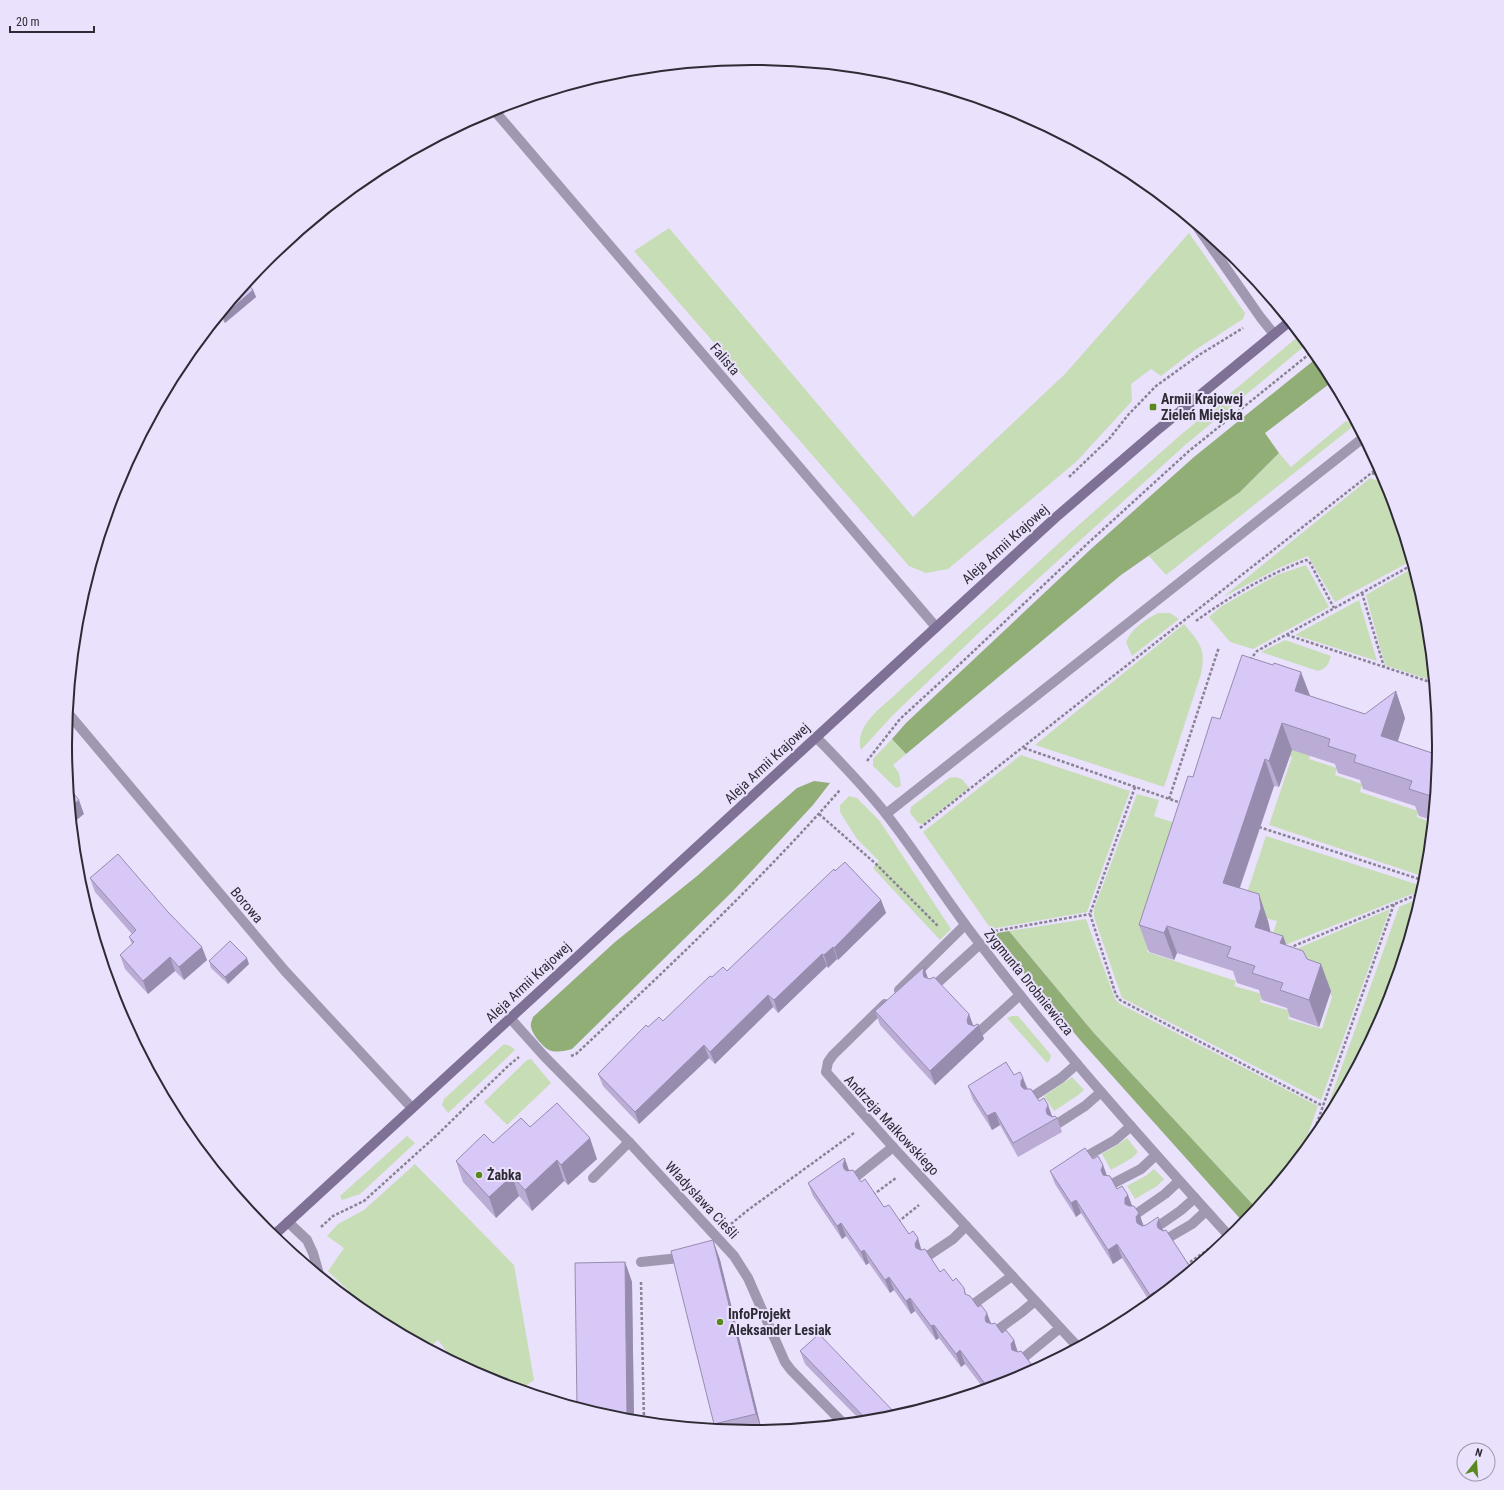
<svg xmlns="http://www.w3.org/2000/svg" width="1504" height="1490" font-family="'Roboto Condensed',sans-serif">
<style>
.green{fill:#c7ddb6}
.forest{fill:#91ae77}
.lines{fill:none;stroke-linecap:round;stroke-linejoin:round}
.path{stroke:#898395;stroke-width:2.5;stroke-dasharray:3 2;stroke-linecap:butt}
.lane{stroke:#a097b0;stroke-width:10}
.street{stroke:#a097b0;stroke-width:10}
.secondary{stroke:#7e7195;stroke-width:10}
.wall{fill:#baacd4}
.shaded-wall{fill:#978cad}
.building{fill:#d8c8f7;stroke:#978cad}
.poi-dot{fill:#59891d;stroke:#eae1fc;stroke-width:1.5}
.labels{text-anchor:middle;stroke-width:4;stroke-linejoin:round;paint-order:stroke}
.street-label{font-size:14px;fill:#2e2b35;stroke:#eae1fc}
.poi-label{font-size:14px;font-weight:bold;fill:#2e2b35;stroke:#eae1fc;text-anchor:start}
.rim{fill:none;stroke:#2e2b35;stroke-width:2}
</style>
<rect width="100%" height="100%" fill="#eae1fc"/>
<!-- green -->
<g class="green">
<path d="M669,228L913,517L1065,374L1189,233L1245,313L1243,319L1195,350L1161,376L1151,369L1131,384L1132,401L1076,462L948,569L926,573L909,566L634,251Z"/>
<path d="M1300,335L1307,344L1184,446L985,627L893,715L861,750C854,726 881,708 897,693L1072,531L1177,438Z"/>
<path d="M1346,421L1351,423V428L1166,575L1149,556L1240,492L1279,453L1291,467Z"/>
<path d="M1370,478L1387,484L1400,528L1399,532L1402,533L1411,561L1335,602L1308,556L1279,568L1223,597Z"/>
<path d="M1306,565L1329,607L1253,649L1230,642L1209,617L1222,606L1277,575Z"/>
<path d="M1413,568L1426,611L1433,681L1385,665L1366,595Z"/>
<path d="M1359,600L1377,661L1295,635Z"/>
<path d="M1158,613H1170L1179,619L1132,656L1126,642C1131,629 1146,619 1158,613Z"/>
<path d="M1184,624C1200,644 1206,647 1201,674L1164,787L1035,745Z"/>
<path d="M1285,640L1331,656C1328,665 1327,668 1318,671L1261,652Z"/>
<path d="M892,739L906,754L893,765L899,773L901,786L896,788L873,766V759Z"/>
<path d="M1289,742L1312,749L1309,759L1337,768L1335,775L1362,784L1360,792L1418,811L1417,817L1431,822L1426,880L1422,876L1269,825L1292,757L1284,754Z"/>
<path d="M1021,755L1130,791L1087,912L991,929L923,832Z"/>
<path d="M955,777L962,779L969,788L923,824L918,823L910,813L911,807L949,778Z"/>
<path d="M1137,794L1159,800L1154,816L1187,827L1147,952L1236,981L1234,986L1262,994L1260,1002L1290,1011L1288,1019L1322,1029L1332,997L1327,987L1287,953L1390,909L1321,1100L1122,998L1094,917V909Z"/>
<path d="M849,796L857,798L879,820L951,929L940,940L873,868L879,861L857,839L840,812V805Z"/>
<path d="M1266,836L1419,885L1422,890L1285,945L1268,949L1277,921L1257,916L1239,917Z"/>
<path d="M1420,898L1387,1008L1323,1127L1318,1133L1399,907Z"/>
<path d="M1086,919L1115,999L1120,1004L1318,1106L1301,1154L1256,1208L1093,1032L1009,931Z"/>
<path d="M1012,1016H1018L1051,1055L1050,1060L1047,1063L1007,1018Z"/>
<path d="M504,1044L510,1046L515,1050L448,1113L442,1105L444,1099Z"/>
<path d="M531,1059L551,1083L507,1125L484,1102L527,1060Z"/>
<path d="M1072,1077L1084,1090L1077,1096L1054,1111L1044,1096Z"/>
<path d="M407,1136L415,1143L360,1194L342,1200L340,1196Z"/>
<path d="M1127,1138L1138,1152L1132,1158L1111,1170L1102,1154L1119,1144Z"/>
<path d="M415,1164L514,1265L534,1380L521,1389L489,1380L454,1361L438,1340L429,1348L381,1322L328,1271L344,1248L327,1236L338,1224L364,1210Z"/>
<path d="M1154,1169L1164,1179L1157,1186L1135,1199L1127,1186L1147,1175Z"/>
</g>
<!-- forest -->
<g class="forest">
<path d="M1318,357L1323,364L1333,381L1265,433L1279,453L1240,492L1121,575L906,754L892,739L906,723L1091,549L1194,457Z"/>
<path d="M814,781L830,783L813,805L732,892L572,1049C565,1051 556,1053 549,1050C542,1046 532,1034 531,1027C530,1023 532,1021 533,1017L615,942L697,876L797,788Z"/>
<path d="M1009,931L1093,1032L1256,1208L1244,1223L1081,1041L994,937L997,933Z"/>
</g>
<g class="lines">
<!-- path -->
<g class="path">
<path d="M1372,473L1384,477"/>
<path d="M1069,477L1109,439L1128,415L1156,386L1199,355L1243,328"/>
<path d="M1362,593L1384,667"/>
<path d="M1196,621C1230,596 1267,575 1306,560L1309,561L1334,608"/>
<path d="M1287,635L1433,683"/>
<path d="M1250,660L1257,651L1412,565"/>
<path d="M1024,748L1181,803"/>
<path d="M867,761L900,719L961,663L1087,544L1189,451L1313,351"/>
<path d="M1135,787L1090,914L1116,995L1120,1000L1323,1106"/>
<path d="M1169,799L1219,647"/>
<path d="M819,814L876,864L938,926"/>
<path d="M1259,827L1422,880L1424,884"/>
<path d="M920,828L1379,467"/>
<path d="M995,931L1090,914"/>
<path d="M1289,948L1421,893"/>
<path d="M571,1056L576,1054C667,969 758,883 840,790"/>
<path d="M1310,1143L1394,904"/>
<path d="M873,1195L896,1178"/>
<path d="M898,1222L919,1205"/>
<path d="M731,1224L748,1210L854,1133"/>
<path d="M321,1227L333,1216L364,1201L437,1135L508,1066L519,1057"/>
<path d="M1186,1265L1213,1246"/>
<path d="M641,1282L644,1421"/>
</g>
<!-- lane -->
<g class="lane">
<path d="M1196,225L1261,318L1274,334"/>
<path d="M886,814L1363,438"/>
<path d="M934,986L980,944"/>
<path d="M978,1033L1020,995"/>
<path d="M1032,1097L1061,1078L1077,1064"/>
<path d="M1057,1124L1085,1106L1101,1092"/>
<path d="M1078,1161L1115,1140L1131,1126"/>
<path d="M593,1178L629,1142"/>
<path d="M854,1178L893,1147"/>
<path d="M1112,1184L1141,1169L1156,1155"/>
<path d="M1136,1214L1165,1194L1179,1181"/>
<path d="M288,1222L307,1240L313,1253L319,1274"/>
<path d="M1151,1231L1180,1211L1195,1198"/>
<path d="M1168,1238L1192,1224L1206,1211"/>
<path d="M926,1257L953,1239L966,1226"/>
<path d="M641,1262L679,1258L685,1255"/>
<path d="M975,1303L1012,1276"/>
<path d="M996,1331L1022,1312L1035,1301"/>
<path d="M1022,1359L1060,1328"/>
</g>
<!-- street -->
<g class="street">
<path d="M493,109L936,627"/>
<path d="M68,713L285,971L412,1108"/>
<path d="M816,737C840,762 865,787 886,814C919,856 947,902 980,944C1058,1046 1144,1142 1230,1237"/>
<path d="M899,990L965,925"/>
<path d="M885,1004L833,1055L828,1062L826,1072L893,1147L1077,1346"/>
<path d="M510,1018L544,1056L629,1142L734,1256L748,1278L785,1362L791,1370L843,1423"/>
</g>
<!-- secondary -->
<path class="secondary" d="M273,1236L1055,518L1155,432L1289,322"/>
</g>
<!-- wall -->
<g class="wall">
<path d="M247,283L253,290L256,297L225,323L220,316Z"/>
<path d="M1310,696L1365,714L1405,718L1398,741L1438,755L1432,820L1419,816L1415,806L1363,789L1360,780L1338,773L1335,764L1292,750L1279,787L1274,786L1240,888L1268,921L1270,932L1283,936L1286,945L1307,959L1331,991L1319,1027L1290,1017L1287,1008L1262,1000L1259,990L1237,983L1233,971L1177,953L1174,960L1149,952L1139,925L1193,777L1220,719Z"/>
<path d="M835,871L881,900L886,913L838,960L837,959L828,968L827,966L778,1013L773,1007L715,1064L709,1058L639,1124L603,1086L598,1074L648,1027L663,1021L712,977L727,971Z"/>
<path d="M90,878L207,960L184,980L175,971L148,994L125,969L120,955L132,944L129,937L132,934L95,892Z"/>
<path d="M209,961L249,964L228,984L211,968Z"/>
<path d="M928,978L969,1014L973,1025H979L984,1039L935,1085L880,1025L875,1011Z"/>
<path d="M1014,1075L1023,1078L1028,1089L1039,1101L1048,1105L1052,1116L1057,1118L1062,1132L1018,1157L1000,1125L992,1130L973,1100L968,1086Z"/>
<path d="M530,1127L597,1159L568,1185L564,1181L532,1211L519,1196L496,1218L463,1182L456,1161L493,1143Z"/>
<path d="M1093,1159L1103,1165L1107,1176L1117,1189L1128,1195L1132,1206L1139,1213L1143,1225H1146L1159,1219L1163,1230L1190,1267L1195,1266L1150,1302L1122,1258L1113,1264L1081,1213L1076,1217L1055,1184L1050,1171Z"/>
<path d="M850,1171L909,1234L940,1272L964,1288L966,1294L991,1324L1002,1333L1014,1340L1018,1352L1015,1380L984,1389L965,1364L961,1367L939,1338L936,1340L915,1311L911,1314L894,1290L890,1293L869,1263L866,1265L846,1236L842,1239L813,1196L808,1183Z"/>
<path d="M713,1240L720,1260L762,1431L752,1432L715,1428L714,1424Z"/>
<path d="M625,1262L632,1282L634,1420L618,1419L577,1406Z"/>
<path d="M800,1351L886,1419L861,1421L805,1364Z"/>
</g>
<!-- shaded-wall -->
<g class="shaded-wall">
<path d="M253,290L256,297L225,323L223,316Z"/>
<path d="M1301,672L1311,698L1295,691Z"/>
<path d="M1396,691L1405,718L1391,763L1381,736Z"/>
<path d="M1282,723L1292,750L1279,787L1269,761Z"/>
<path d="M1265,759L1274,786L1232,910L1223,883Z"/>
<path d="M68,773L73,787L69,790L68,774Z"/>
<path d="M79,800L84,814L73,823L71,806Z"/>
<path d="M1259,894L1268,921L1271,934L1255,927Z"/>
<path d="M881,900L886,913L838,960L834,948Z"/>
<path d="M1167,926L1177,953L1174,960L1164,933Z"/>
<path d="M1283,936L1293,963L1280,943Z"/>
<path d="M202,947L207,960L184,980L179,967Z"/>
<path d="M833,947L837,959L828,968L824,955Z"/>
<path d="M822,954L827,966L778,1013L774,1000Z"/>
<path d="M170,957L175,971L148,994L143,981Z"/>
<path d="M247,958L249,964L228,984L225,977Z"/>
<path d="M1321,964L1331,991L1319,1027L1309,1000Z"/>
<path d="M924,967L929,981L928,987L923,973Z"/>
<path d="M768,995L773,1007L715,1064L710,1052Z"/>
<path d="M969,1014L974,1028L979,1025L984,1039L935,1085L930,1071L967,1020Z"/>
<path d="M704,1045L709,1058L639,1124L635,1112Z"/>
<path d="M1023,1078L1028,1092L1026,1094L1021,1086V1081Z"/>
<path d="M1048,1105L1053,1119L1050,1122L1046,1110Z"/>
<path d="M995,1112L1000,1125L992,1130L987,1116Z"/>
<path d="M590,1138L597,1159L568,1185L561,1165Z"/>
<path d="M845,1159L850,1173L848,1179L843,1165Z"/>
<path d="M557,1160L564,1181L532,1211L525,1190Z"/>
<path d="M1103,1165L1108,1179L1106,1184L1101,1170Z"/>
<path d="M512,1176L519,1196L496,1218L489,1197Z"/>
<path d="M1128,1195L1133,1208L1130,1212L1125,1204V1198Z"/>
<path d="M1076,1200L1081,1213L1076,1217L1071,1203Z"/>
<path d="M1139,1213L1144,1227L1137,1223L1136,1217Z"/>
<path d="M1159,1219L1164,1233L1163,1242L1157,1224Z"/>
<path d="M841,1223L846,1236L842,1239L837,1226Z"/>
<path d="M918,1238L922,1252L921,1261L915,1244Z"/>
<path d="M713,1240L720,1260L762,1431L756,1414Z"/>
<path d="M1117,1244L1122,1258L1113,1264L1108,1250Z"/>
<path d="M864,1250L869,1263L866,1265L861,1252Z"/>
<path d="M625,1262L632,1282L634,1420H628L627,1415Z"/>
<path d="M889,1277L894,1290L890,1293L885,1280Z"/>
<path d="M1154,1292L1156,1298L1152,1301L1150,1295Z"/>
<path d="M910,1298L915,1311L911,1314L906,1301Z"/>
<path d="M987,1313L992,1326L990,1331L985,1318Z"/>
<path d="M934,1325L939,1338L936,1340L931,1326Z"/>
<path d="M1014,1340L1018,1354L1012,1350L1011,1344Z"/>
<path d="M960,1350L965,1364L961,1367L956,1354Z"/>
</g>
<!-- building -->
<g class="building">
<path d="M247,283L253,290L223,316L221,314Z"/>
<path d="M1242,655L1273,665L1274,663L1301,672L1295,691L1365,714L1396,691L1381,736L1438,755L1436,762L1437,763L1434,797L1409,789L1412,781L1354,762L1356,755L1328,746L1330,739L1282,723L1269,761L1265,759L1223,883L1259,894L1261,908L1255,927L1283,936L1280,943L1303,951L1307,959L1321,964L1309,1000L1280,990L1283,983L1252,973L1255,966L1227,957L1231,947L1167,926L1164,933L1139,925L1188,776L1193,777L1212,717L1220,719Z"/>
<path d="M69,788L79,800L71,806Z"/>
<path d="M118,854L168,912L202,947L179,967L170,957L143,981L120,955L134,942L129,937L136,930L90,878Z"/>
<path d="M845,862L881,900L834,948L833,947L824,955L822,954L774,1000L768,995L710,1052L704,1045L635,1112L598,1074L646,1025L648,1027L659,1017L663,1021L710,976L712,977L723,967L727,971L834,869L835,871Z"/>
<path d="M230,941L247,958L225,977L209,961Z"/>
<path d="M924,967L923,973L924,977L930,979L934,977L969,1014L967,1020L968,1024L974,1026L977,1024L979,1025L930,1071L875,1011Z"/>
<path d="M1006,1062L1014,1075L1020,1072L1023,1078L1021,1081V1086L1024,1089H1031L1039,1101L1044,1098L1048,1105L1046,1110L1047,1114L1052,1117L1055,1116L1057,1118L1013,1143L995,1112L987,1116L968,1086Z"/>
<path d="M557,1103L590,1138L561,1165L557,1160L525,1190L512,1176L489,1197L456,1161L484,1134L493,1143L521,1118L530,1127Z"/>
<path d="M1085,1148L1093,1159L1098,1156L1103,1165L1101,1170L1103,1175L1110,1176L1117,1189L1122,1186L1128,1195L1125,1198V1204L1129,1206H1134L1139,1213L1136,1217L1137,1223L1142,1226L1146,1225L1158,1217L1159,1219L1157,1224L1158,1228L1163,1231L1166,1230L1190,1267L1195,1264V1266L1157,1297L1154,1292L1150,1295L1117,1244L1108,1250L1076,1200L1071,1203L1050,1171Z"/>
<path d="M844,1158L845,1159L843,1165L844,1169L847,1171L853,1170L861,1182L865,1179L884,1207L889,1205L909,1234L913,1231L918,1238L915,1244L916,1248L921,1250L925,1249L940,1272L944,1269L953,1281L956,1278L964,1288L965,1294L970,1296L978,1307L981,1305L987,1313L985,1318L986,1322L992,1324L995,1323L1002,1333L1006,1330L1014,1340L1011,1344L1012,1350L1018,1352L1021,1351L1035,1369L1015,1380L998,1385V1384L995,1386L988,1388L960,1350L956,1354L934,1325L931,1326L910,1298L906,1301L889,1277L885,1280L864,1250L861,1252L841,1223L837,1226L808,1183Z"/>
<path d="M713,1240L756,1414L714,1424L671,1251Z"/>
<path d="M625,1262L627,1415H607L577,1406L575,1263Z"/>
<path d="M819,1334L897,1415L886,1419L868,1421L800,1351Z"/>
</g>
<!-- markers -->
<g class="poi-dot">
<rect x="1149" y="403" width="8" height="8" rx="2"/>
<circle cx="479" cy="1175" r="4"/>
<circle cx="720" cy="1322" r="4"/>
</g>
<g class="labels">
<!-- street labels -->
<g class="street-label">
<text transform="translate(725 359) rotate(49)" y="5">Falista</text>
<text transform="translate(1005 544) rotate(-42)" y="5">Aleja Armii Krajowej</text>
<text transform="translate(767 763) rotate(-43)" y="5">Aleja Armii Krajowej</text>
<text transform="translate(247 905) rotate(50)" y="5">Borowa</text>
<text transform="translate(528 982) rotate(-43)" y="5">Aleja Armii Krajowej</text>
<text transform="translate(1029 982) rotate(51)" y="5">Zygmunta Drobniewicza</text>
<text transform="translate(892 1125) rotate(47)" y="5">Andrzeja Małkowskiego</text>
<text transform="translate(702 1200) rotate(47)" y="5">Władysława Cieśli</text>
</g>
<!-- poi labels -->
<g class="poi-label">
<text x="1161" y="404">Armii Krajowej<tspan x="1161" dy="16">Zieleń Miejska</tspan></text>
<text x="487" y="1180">Żabka</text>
<text x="728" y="1319">InfoProjekt<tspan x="728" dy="16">Aleksander Lesiak</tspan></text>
</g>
</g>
<!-- crop -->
<path d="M0 0H1504V1490H0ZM72 745a680 680 0 1 1 1360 0a680 680 0 1 1-1360 0Z" fill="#eae1fc" fill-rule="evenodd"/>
<path class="rim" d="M72 745a680 680 0 1 1 1360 0a680 680 0 1 1-1360 0Z"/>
<!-- north arrow -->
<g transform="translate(1476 1462) rotate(17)"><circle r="19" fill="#eae1fc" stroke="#9f98ac"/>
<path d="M0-3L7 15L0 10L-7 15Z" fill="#59891d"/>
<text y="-6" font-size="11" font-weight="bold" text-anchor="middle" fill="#2e2b35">N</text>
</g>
<!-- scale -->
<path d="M10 26v6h84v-6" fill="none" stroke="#2e2b35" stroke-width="2"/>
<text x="16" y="26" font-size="12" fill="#2e2b35" stroke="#eae1fc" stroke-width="3" paint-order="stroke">20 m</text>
</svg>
